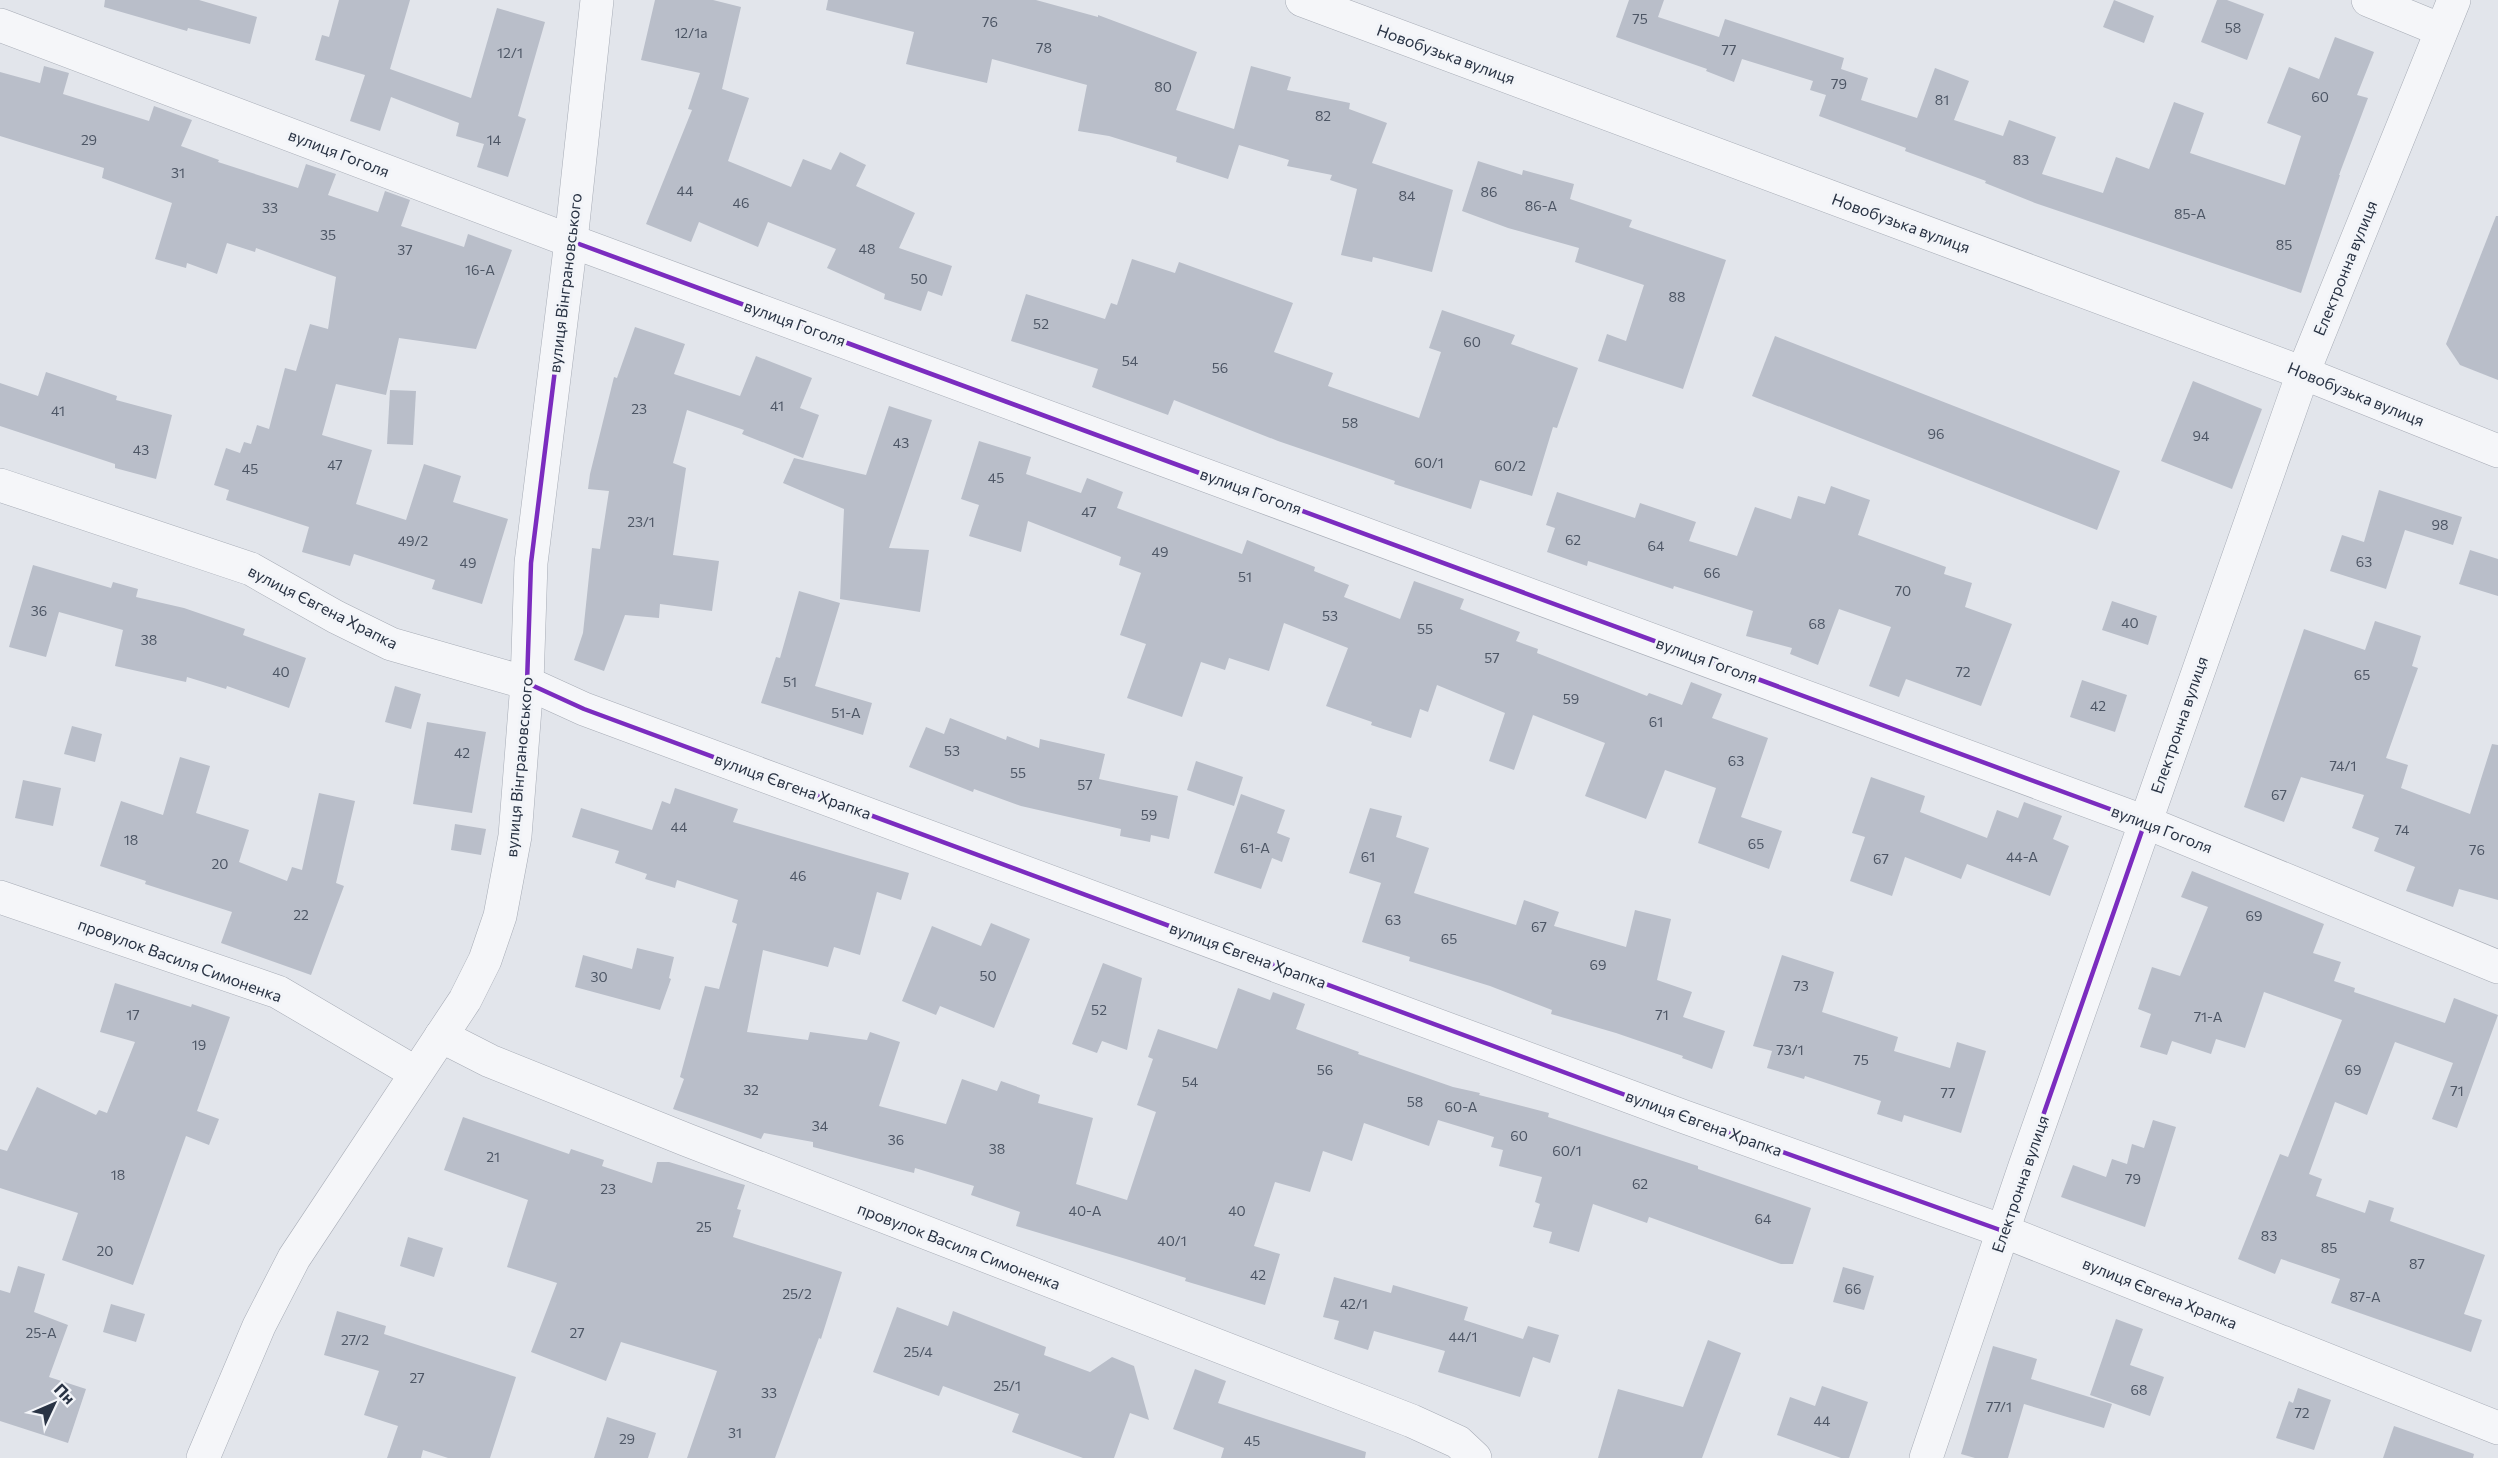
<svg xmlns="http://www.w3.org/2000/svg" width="2498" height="1458" font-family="Commissioner,sans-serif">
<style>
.building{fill:#b9bec9}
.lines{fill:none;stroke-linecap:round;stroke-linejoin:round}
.minor-casing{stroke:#a7acb6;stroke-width:34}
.minor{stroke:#f5f6f9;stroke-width:33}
.marked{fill:none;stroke:#7b2cbf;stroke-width:4.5;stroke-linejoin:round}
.labels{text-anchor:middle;stroke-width:6;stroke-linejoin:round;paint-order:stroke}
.number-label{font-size:14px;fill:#4d5665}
.street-label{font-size:16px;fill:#293344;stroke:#f2f4f8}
</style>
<rect width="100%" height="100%" fill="#e2e5eb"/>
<!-- building -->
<g class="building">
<path d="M105,0H199L257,17L250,44L188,28L187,31L104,7Z"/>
<path d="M339,0H410L390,69L471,98L497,8L545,22L518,116L526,119L508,177L477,167L484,144L456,136L459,123L391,97L380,131L350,121L365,75L315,60L322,35L329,37Z"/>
<path d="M655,0H713L741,7L722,89L749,98L728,161L791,187L803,159L831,170L840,152L866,165L856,186L915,213L899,248L952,266L942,296L928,291L921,311L884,299L885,294L827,268L836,249L768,222L758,247L699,222L691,242L646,224L692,110L688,109L700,73L641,60Z"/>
<path d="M828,0H1036L1098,17V15L1197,52L1176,110L1234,129L1251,66L1291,77L1287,90L1350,103L1349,109L1387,123L1372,163L1453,190L1432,272L1373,257L1372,262L1341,255L1357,189L1330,180L1332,175L1287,166L1289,160L1239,145L1228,179L1176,162L1177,157L1109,136L1078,131L1087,85L992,59L987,83L906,64L914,32L826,10Z"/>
<path d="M1629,0H1664L1658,17L1719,37L1725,19L1844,58L1841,69L1868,78L1861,100L1917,118L1935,68L1969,81L1954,120L2003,136L2009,120L2056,137L2042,174L2103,193L2116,157L2149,169L2174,102L2204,113L2190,153L2285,185L2301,136L2267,123L2289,67L2319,79L2335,37L2374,52L2357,95L2368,98L2339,175H2340L2301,293L2035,203L1985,183L1986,181L1905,151L1906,148L1819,116L1826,95L1810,90L1813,81L1742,59L1734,82L1706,71L1707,69L1616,37Z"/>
<path d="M2114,0L2154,16L2144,43L2103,27Z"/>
<path d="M2217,0H2227L2264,14L2247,60L2201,42Z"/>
<path d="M44,66L69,73L63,94L149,121L154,106L192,120L181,146L219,160L218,162L298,188L306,164L336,174L328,195L378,212L385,191L410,200L401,226L464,247L468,234L512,250L476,349L399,338L386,395L336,384L322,435L372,450L356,504L406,520L424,464L461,476L453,502L508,519L482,604L432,589L435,580L354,554L350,566L302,552L309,527L226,500L229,490L214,485L226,448L240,453L244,442L251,444L257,425L269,429L285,368L296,371L310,324L328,329L336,277L256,248L255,252L227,243L217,274L187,263L186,268L155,259L172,203L102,178L104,168L0,136V72L40,83Z"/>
<path d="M1478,161L1522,175L1523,170L1574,184L1570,199L1632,220L1629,227L1726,260L1683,389L1598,361L1607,334L1626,341L1644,285L1575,262L1579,248L1508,228L1462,211Z"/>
<path d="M2496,216H2498V380L2460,365L2446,344Z"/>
<path d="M1132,259L1175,273L1179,262L1293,303L1274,352L1333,373L1328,386L1419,418L1441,352L1429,348L1442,310L1515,335L1511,344L1578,368L1557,428L1553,427L1532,496L1480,480L1471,509L1394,484L1395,481L1278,441L1174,400L1168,415L1092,387L1098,369L1011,341L1026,294L1105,319L1111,303L1117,305Z"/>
<path d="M635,327L685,344L674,374L740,396L756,356L812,378L800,408L819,415L803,458L742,434L744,430L687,410L673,463L686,468L673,555L719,561L712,611L660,604L659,618L625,615L604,671L574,660L583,633L592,548L600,549L609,491L588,489L590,474L614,377L617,378Z"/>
<path d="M1775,336L2120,471L2097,530L1752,396Z"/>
<path d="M46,372L117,396L116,400L172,415L156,479L115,468V464L0,426V383L38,396Z"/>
<path d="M2193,381L2262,409L2232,489L2161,461Z"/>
<path d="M390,390L416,391L413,445L387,444Z"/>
<path d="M889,406L932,420L889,548L929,550L920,612L840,599L844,509L783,483L794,458L866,475Z"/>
<path d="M979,441L1031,457L1026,474L1081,493L1087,478L1123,492L1117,508L1242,554L1247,540L1315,567L1314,571L1349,585L1344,597L1400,619L1414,581L1464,599L1460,609L1520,632L1516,641L1538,649L1537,653L1647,696L1649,693L1682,705L1691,682L1722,694L1712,718L1768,738L1741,817L1782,831L1769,869L1698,843L1716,788L1665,770L1646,819L1585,796L1605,743L1533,715L1514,770L1489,761L1505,713L1437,685L1428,712L1420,709L1411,738L1371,725L1372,722L1326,706L1348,648L1284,623L1269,671L1229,658L1225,670L1201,662L1182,717L1127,698L1146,644L1120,635L1141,573L1119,565L1121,557L1028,521L1021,552L969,536L979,505L961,499Z"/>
<path d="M1831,486L1870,500L1858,535L1946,567L1944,574L1972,583L1965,607L2012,624L1981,706L1906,679L1899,697L1869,686L1891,627L1839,609L1818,665L1790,654L1792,648L1746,636L1753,611L1674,586L1673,589L1588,561L1587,566L1547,552L1555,528L1546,525L1557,492L1635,518L1640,503L1696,522L1689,541L1737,556L1755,507L1791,519L1798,496L1825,504Z"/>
<path d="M2379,490L2462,517L2453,545L2405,530L2386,589L2330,571L2342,535L2364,542Z"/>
<path d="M2470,550L2498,559V596L2459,584Z"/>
<path d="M33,565L111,588L113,582L138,589L136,597L184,608L245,629L243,635L306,658L289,708L227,686L226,689L187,677L186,682L115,666L123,630L59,612L46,657L9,647Z"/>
<path d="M799,591L840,603L815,686L872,703L863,735L761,703L776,657L780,658Z"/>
<path d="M2112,601L2157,616L2148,645L2102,630Z"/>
<path d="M2375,621L2421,636L2412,666L2418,668L2386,758L2408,765L2401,788L2470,814L2492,744L2498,745V900L2459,889L2453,907L2406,891L2415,867L2374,851L2379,838L2352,828L2364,795L2301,777L2284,822L2244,807L2304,629L2365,650Z"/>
<path d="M2082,680L2127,695L2115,732L2070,717Z"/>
<path d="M395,686L421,694L411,729L385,722Z"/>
<path d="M950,718L1006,740L1007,736L1039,748L1040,739L1105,754L1099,779L1178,796L1169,839L1151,835L1150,842L1120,836L1121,829L1021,806L974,789L973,792L909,767L926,727L944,734Z"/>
<path d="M427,722L486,732L472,813L413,804Z"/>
<path d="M72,726L102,734L95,762L64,754Z"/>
<path d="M180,757L210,766L196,813L249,830L239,862L287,881L292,867L302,870L319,793L355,801L336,883L344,886L311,975L221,943L232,912L145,884L146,881L100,866L121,801L163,815Z"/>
<path d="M1196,761L1243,777L1234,806L1187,790Z"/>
<path d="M1871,777L1925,796L1920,812L1987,838L1997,810L2018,818L2024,802L2062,816L2053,839L2069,846L2050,896L1967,864L1961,879L1905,857L1892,896L1850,881L1865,837L1852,833Z"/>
<path d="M23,780L61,788L53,826L15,818Z"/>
<path d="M675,788L738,809L733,822L909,873L901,900L877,892L860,955L834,947L828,967L763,950L747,1032L808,1040L810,1032L867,1040L870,1032L900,1042L879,1106L946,1124L962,1079L997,1091L1001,1081L1040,1095L1038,1103L1093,1118L1076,1184L1127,1200L1156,1112L1137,1105L1153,1059L1148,1057L1158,1029L1217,1049L1238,988L1270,1000L1273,992L1305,1004L1296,1029L1359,1052L1358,1054L1453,1087L1480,1093L1479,1095L1549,1113L1548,1117L1698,1166V1169L1811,1208L1793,1264H1781L1649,1217L1647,1223L1593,1204L1579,1252L1549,1243L1552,1232L1533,1227L1540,1204L1535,1202L1542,1177L1499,1166L1503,1150L1491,1147L1494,1137L1438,1120L1429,1146L1364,1123L1352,1161L1323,1151L1310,1192L1275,1182L1254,1246L1280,1254L1265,1305L1185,1281L1186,1278L1126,1259L1016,1226L1020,1212L971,1195L974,1186L915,1168L914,1173L813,1147V1142L764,1133L761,1139L673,1109L684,1079L680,1077L705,986L719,989L737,924L732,922L738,900L677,880L675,888L645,879L647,874L615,863L619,851L572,837L581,808L652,830L662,801L670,804Z"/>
<path d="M1241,794L1285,810L1277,833L1290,838L1282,862L1272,858L1261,889L1214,873Z"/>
<path d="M1370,808L1402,816L1396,837L1429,848L1414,893L1516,925L1524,900L1559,912L1554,926L1626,947L1635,910L1671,919L1657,980L1692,992L1683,1017L1725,1031L1712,1069L1682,1058L1683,1056L1616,1033L1551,1014L1552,1010L1490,986L1409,961L1410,957L1362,942L1381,883L1349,873Z"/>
<path d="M455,824L486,829L481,855L451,850Z"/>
<path d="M2192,871L2324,924L2313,953L2341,962L2334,981L2355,988L2354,992L2445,1023L2454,998L2498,1015L2457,1128L2432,1119L2453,1063L2395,1042L2367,1115L2335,1102L2309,1174L2322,1179L2316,1196L2365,1213L2369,1200L2394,1208L2390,1221L2485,1255L2464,1314L2482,1320L2471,1352L2331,1303L2340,1279L2281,1259L2275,1274L2238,1259L2280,1154L2288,1157L2342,1020L2264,992L2245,1048L2216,1039L2211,1054L2172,1041L2167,1055L2140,1047L2151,1014L2138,1009L2152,967L2180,976L2208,907L2181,897Z"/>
<path d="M991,923L1030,939L994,1028L940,1006L936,1015L902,1001L932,926L981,946Z"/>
<path d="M637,948L674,957L669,978L671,979L660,1010L575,987L583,955L632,969Z"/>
<path d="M1782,955L1834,972L1822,1012L1898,1037L1894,1051L1950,1068L1957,1042L1986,1051L1961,1133L1904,1115L1902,1122L1877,1114L1881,1101L1805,1076L1804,1079L1767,1068L1772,1051L1753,1046Z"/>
<path d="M1103,963L1142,978L1127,1050L1102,1041L1097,1053L1072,1044Z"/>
<path d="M115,983L191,1007L192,1004L230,1017L197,1111L219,1119L209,1145L186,1136L133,1285L62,1260L78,1213L0,1188V1149L7,1151L37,1087L96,1115L99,1110L107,1113L135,1042L100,1032Z"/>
<path d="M463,1117L569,1154L571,1149L604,1160L602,1166L652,1183L657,1162H669L745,1185L737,1209L741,1210L733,1237L842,1272L821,1339L819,1338L775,1458H687L717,1371L621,1342L606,1381L531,1352L557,1283L507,1267L528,1200L444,1170Z"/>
<path d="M2153,1120L2176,1127L2145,1227L2061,1197L2073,1165L2106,1177L2112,1159L2127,1164L2132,1144L2144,1148Z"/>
<path d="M408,1237L443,1248L434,1277L400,1266Z"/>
<path d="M18,1266L45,1274L34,1312L68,1325L49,1377L86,1389L68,1443L0,1421V1290L10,1293Z"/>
<path d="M1843,1267L1874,1276L1864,1310L1833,1302Z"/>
<path d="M1334,1277L1391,1293L1393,1285L1468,1307L1464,1320L1523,1339L1528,1326L1559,1335L1550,1363L1533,1357L1520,1397L1438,1372L1445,1351L1374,1331L1368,1350L1334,1339L1339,1321L1323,1317Z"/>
<path d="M111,1304L145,1314L136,1342L103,1332Z"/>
<path d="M897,1307L948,1326L953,1311L1046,1347L1044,1355L1090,1372L1112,1357L1134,1366L1149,1420L1130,1413L1114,1458H1083L1012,1432L1019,1414L943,1386L939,1396L873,1372Z"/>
<path d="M337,1311L386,1326L384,1334L516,1377L490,1458H448L423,1450L421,1458H387L398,1426L364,1415L379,1371L324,1355Z"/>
<path d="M2116,1319L2143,1329L2130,1365L2164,1377L2150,1416L2090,1395Z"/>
<path d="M1708,1340L1741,1353L1702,1458H1598L1618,1389L1683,1407Z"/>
<path d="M1993,1346L2037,1359L2031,1379L2112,1404L2104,1428L2024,1404L2008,1458H1975L1961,1454Z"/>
<path d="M1195,1369L1226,1381L1218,1403L1366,1452L1365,1458H1221L1224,1448L1173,1429Z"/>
<path d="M1822,1386L1868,1402L1849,1458H1841L1777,1435L1790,1397L1815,1406Z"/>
<path d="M2298,1388L2331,1400L2314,1450L2276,1438L2289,1401L2293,1403Z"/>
<path d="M607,1417L656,1433L648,1458H594Z"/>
<path d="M2394,1426L2474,1454L2473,1458H2383Z"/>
</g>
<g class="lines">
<!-- minor casing -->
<g class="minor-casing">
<g id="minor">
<path d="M1302,0L2303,373L2498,451"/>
<path d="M2368,0L2441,30"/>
<path d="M0,25L571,241L2145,822L2498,967"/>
<path d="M0,485L251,569L336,617L391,644L527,683L584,709L1682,1116L2003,1231L2498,1428"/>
<path d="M0,897L278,992L416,1073"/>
<path d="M441,1036L490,1061L687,1140L1412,1421L1458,1442L1475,1458"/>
<path d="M203,1458L259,1326L294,1258L465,1000L485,960L500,916L515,836L527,683L531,563L571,241L597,0"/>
<path d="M1926,1458L2025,1166L2303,373L2454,0"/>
</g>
</g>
<!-- minor -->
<use href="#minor" class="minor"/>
</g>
<!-- marked area -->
<path class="marked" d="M571,241L2145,822L2003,1231L1682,1116L584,709L527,683L531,563Z"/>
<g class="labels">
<!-- number labels -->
<g class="number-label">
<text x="1640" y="24">75</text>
<text x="990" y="27">76</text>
<text x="2233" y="33">58</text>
<text x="691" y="38">12/1а</text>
<text x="1044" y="53">78</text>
<text x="1729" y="55">77</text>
<text x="510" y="58">12/1</text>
<text x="1839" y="89">79</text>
<text x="1163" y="92">80</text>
<text x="2320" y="102">60</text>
<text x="1942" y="105">81</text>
<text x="1323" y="121">82</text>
<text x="89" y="145">29</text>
<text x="494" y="145">14</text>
<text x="2021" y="165">83</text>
<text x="178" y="178">31</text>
<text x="685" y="196">44</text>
<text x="1489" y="197">86</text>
<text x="1407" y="201">84</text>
<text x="741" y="208">46</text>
<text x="1541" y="211">86-А</text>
<text x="270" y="213">33</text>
<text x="2190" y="219">85-А</text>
<text x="328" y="240">35</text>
<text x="2284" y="250">85</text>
<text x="867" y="254">48</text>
<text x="405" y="255">37</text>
<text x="480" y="275">16-А</text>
<text x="919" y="284">50</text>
<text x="1677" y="302">88</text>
<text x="1041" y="329">52</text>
<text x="1472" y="347">60</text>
<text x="1130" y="366">54</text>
<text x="1220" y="373">56</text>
<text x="777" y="411">41</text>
<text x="639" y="414">23</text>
<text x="58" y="416">41</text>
<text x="1350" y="428">58</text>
<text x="1936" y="439">96</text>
<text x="2201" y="441">94</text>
<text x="901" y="448">43</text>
<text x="141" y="455">43</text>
<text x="1429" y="468">60/1</text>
<text x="335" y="470">47</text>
<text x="1510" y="471">60/2</text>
<text x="250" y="474">45</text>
<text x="996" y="483">45</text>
<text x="1089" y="517">47</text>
<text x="641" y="527">23/1</text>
<text x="2440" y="530">98</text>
<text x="1573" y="545">62</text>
<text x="413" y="546">49/2</text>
<text x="1656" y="551">64</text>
<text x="1160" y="557">49</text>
<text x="2364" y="567">63</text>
<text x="468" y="568">49</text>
<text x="1712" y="578">66</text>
<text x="1245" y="582">51</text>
<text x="1903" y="596">70</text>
<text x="39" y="616">36</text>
<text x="1330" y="621">53</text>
<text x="2130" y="628">40</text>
<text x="1817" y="629">68</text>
<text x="1425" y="634">55</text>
<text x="149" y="645">38</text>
<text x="1492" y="663">57</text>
<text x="281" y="677">40</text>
<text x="1963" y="677">72</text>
<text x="2362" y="680">65</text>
<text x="790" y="687">51</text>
<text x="1571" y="704">59</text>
<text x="2098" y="711">42</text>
<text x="846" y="718">51-А</text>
<text x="1656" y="727">61</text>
<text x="952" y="756">53</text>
<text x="462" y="758">42</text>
<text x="1736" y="766">63</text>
<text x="2343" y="771">74/1</text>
<text x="1018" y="778">55</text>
<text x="1085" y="790">57</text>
<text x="2279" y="800">67</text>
<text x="1149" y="820">59</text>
<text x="679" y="832">44</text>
<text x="2402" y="835">74</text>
<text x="131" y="845">18</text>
<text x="1756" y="849">65</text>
<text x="1255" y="853">61-А</text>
<text x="2477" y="855">76</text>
<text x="1368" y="862">61</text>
<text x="2022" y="862">44-А</text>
<text x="1881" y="864">67</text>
<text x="220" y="869">20</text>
<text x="798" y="881">46</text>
<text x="301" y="920">22</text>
<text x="2254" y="921">69</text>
<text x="1393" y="925">63</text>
<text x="1539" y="932">67</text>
<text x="1449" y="944">65</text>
<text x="1598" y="970">69</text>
<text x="988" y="981">50</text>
<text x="599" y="982">30</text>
<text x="1801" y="991">73</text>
<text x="1099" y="1015">52</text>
<text x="133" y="1020">17</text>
<text x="1662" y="1020">71</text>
<text x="2208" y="1022">71-А</text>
<text x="199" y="1050">19</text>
<text x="1790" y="1055">73/1</text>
<text x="1861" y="1065">75</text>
<text x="1325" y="1075">56</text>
<text x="2353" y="1075">69</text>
<text x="1190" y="1087">54</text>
<text x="751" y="1095">32</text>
<text x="2457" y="1096">71</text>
<text x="1948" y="1098">77</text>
<text x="1415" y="1107">58</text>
<text x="1461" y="1112">60-А</text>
<text x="820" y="1131">34</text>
<text x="1519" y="1141">60</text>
<text x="896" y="1145">36</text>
<text x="997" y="1154">38</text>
<text x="1567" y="1156">60/1</text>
<text x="493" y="1162">21</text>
<text x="118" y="1180">18</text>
<text x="2133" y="1184">79</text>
<text x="1640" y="1189">62</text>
<text x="608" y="1194">23</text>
<text x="1085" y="1216">40-А</text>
<text x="1237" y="1216">40</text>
<text x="1763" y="1224">64</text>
<text x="704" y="1232">25</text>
<text x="2269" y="1241">83</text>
<text x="1172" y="1246">40/1</text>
<text x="2329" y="1253">85</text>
<text x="105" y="1256">20</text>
<text x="2417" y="1269">87</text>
<text x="1258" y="1280">42</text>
<text x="1853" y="1294">66</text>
<text x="797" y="1299">25/2</text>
<text x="2365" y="1302">87-А</text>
<text x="1354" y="1309">42/1</text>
<text x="41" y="1338">25-А</text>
<text x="577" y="1338">27</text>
<text x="1463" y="1342">44/1</text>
<text x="355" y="1345">27/2</text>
<text x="918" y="1357">25/4</text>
<text x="417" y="1383">27</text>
<text x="1007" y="1391">25/1</text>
<text x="2139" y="1395">68</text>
<text x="769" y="1398">33</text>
<text x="1999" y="1412">77/1</text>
<text x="2302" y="1418">72</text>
<text x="1822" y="1426">44</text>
<text x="735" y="1438">31</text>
<text x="627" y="1444">29</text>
<text x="1252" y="1446">45</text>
</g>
<!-- street labels -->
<g class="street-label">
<text transform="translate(1446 54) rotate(20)" y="6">Новобузька вулиця</text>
<text transform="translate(339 153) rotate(21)" y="6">вулиця Гоголя</text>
<text transform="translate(1901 223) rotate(20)" y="6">Новобузька вулиця</text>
<text transform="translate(2345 268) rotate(-68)" y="6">Електронна вулиця</text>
<text transform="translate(565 283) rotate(-83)" y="6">вулиця Вінграновського</text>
<text transform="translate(795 323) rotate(20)" y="6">вулиця Гоголя</text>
<text transform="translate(2356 394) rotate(22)" y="6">Новобузька вулиця</text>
<text transform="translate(1251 491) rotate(20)" y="6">вулиця Гоголя</text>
<text transform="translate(323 607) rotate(27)" y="6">вулиця Євгена Храпка</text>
<text transform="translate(1707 660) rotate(20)" y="6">вулиця Гоголя</text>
<text transform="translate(2179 725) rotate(-71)" y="6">Електронна вулиця</text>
<text transform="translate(519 767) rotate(-85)" y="6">вулиця Вінграновського</text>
<text transform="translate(793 786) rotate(20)" y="6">вулиця Євгена Храпка</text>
<text transform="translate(2162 829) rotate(21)" y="6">вулиця Гоголя</text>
<text transform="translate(1248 955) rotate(20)" y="6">вулиця Євгена Храпка</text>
<text transform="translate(180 960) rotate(20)" y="6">провулок Василя Симоненка</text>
<text transform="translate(1704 1123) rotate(20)" y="6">вулиця Євгена Храпка</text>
<text transform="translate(2020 1184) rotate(-71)" y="6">Електронна вулиця</text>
<text transform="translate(959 1246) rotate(21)" y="6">провулок Василя Симоненка</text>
<text transform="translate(2160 1293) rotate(22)" y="6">вулиця Євгена Храпка</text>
</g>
</g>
<!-- north arrow -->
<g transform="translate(54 1404) rotate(46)" stroke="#f2f4f8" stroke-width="4.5" paint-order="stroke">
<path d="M0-4.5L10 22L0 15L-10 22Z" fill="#293344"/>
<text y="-9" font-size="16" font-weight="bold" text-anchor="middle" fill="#293344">Пн</text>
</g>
</svg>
